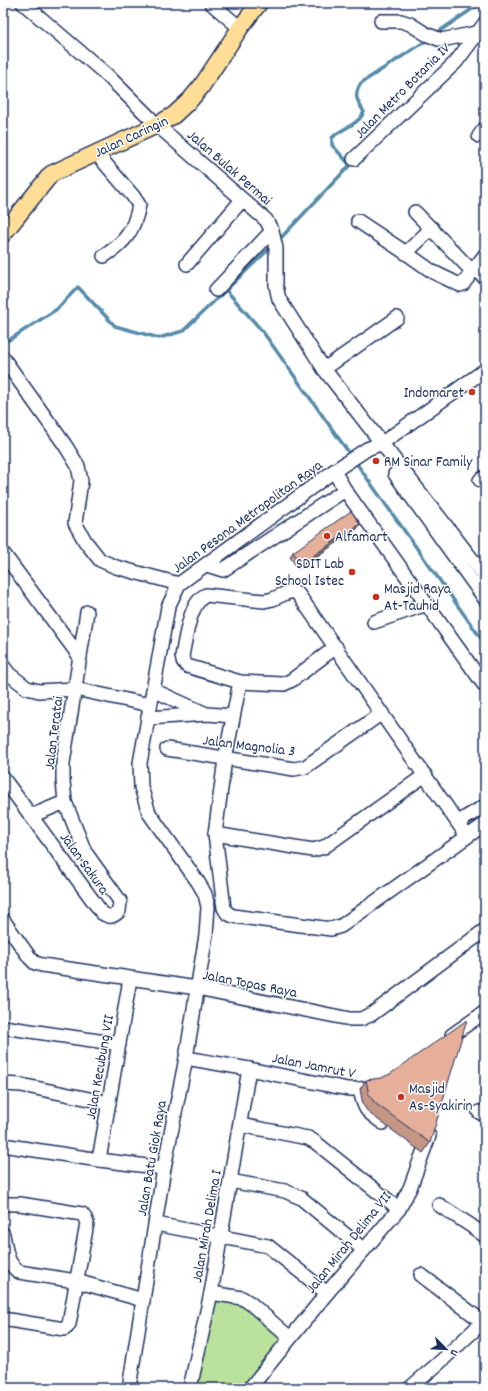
<svg xmlns="http://www.w3.org/2000/svg" width="488" height="1391" font-family="Dekko,sans-serif">
<style>
.green{fill:#bae29d;stroke:#6a887e}
.lines{fill:none;stroke-linecap:round;stroke-linejoin:round}
.stream{stroke:#568baa;stroke-width:3.5}
.minor-casing{stroke:#1b2f5e;stroke-width:16}
.major-casing{stroke:#1b2f5e;stroke-width:19}
.minor{stroke:#fff;stroke-width:13}
.major{stroke:#fedd96;stroke-width:16}
.wall{fill:#c59684;stroke:#1b2f5e}
.shaded-wall{fill:#a07a6b;stroke:#1b2f5e}
.building{fill:#e5af99;stroke:#1b2f5e}
.poi-dot{fill:#c8321e;stroke:#fff;stroke-width:1.5}
.labels{text-anchor:middle;stroke-width:3;stroke-linejoin:round;paint-order:stroke}
.street-label{font-size:15px;fill:#1b2f5e;stroke:#fff}
.poi-label{font-size:15px;fill:#1b2f5e;stroke:#fff;text-anchor:start}
</style>
<rect width="100%" height="100%" fill="#fff"/>
<filter id="ink" filterUnits="userSpaceOnUse"><feTurbulence type="fractalNoise" baseFrequency=".025" numOctaves="2"/><feDisplacementMap in="SourceGraphic" scale="8" xChannelSelector="R" yChannelSelector="G"/><feConvolveMatrix kernelMatrix="1 2 1 2 8 2 1 2 1" color-interpolation-filters="sRGB"/></filter>
<g filter="url(#ink)">
<!-- green -->
<path class="green" d="M211,1293L242,1298L290,1338L250,1388H190Z"/>
<g class="lines">
<!-- stream -->
<g class="stream">
<path d="M435,34L481,3"/>
<path d="M277,242L350,165L332,145V138C342,127 357,127 364,112C357,100 353,96 361,83L429,39"/>
<path d="M272,246L226,290L263,332L485,644"/>
<path d="M9,340L57,309L78,287L115,326L159,338L183,331L226,290"/>
</g>
<!-- minor casing -->
<g class="minor-casing">
<g id="minor">
<path d="M23,3L107,75L157,125L266,220L272,231L276,248V286L279,299L324,369L485,576"/>
<path d="M211,3L240,28"/>
<path d="M381,21H401L410,24L426,34L441,40L477,33"/>
<path d="M479,136L485,128"/>
<path d="M96,153L133,196L139,205C134,230 126,242 104,256"/>
<path d="M354,159L456,62L485,23"/>
<path d="M415,212L472,271"/>
<path d="M358,221L406,253L433,272L460,285L463,284L475,268L485,278"/>
<path d="M406,253L432,228"/>
<path d="M187,264L242,200"/>
<path d="M475,268L485,255"/>
<path d="M216,290L272,231"/>
<path d="M3,358L65,445L78,466L81,481L75,523L85,541L100,560L116,567L179,584"/>
<path d="M324,369L397,318"/>
<path d="M334,471L345,490L485,686"/>
<path d="M395,474L485,599"/>
<path d="M480,480L485,477"/>
<path d="M3,553L80,657"/>
<path d="M207,565L223,570L345,490"/>
<path d="M374,622L427,604"/>
<path d="M336,647L292,680L284,684L240,682L187,666L183,661L182,656C186,638 189,603 206,595L264,601L273,599L284,594L292,591L298,594L467,836"/>
<path d="M3,666L9,674L27,688L39,691L75,689L150,705"/>
<path d="M240,682L225,759L215,834L224,908L227,913L233,916L331,929L341,926L485,824"/>
<path d="M153,690L204,713"/>
<path d="M148,718L207,714L233,716"/>
<path d="M167,749L294,769L305,767L382,713"/>
<path d="M3,778L31,816"/>
<path d="M65,802L31,816L102,913C110,918 113,917 119,911L120,901L85,852L65,802L63,781V763L87,612"/>
<path d="M458,822L485,806"/>
<path d="M215,834L313,850L324,847L425,775"/>
<path d="M3,920L30,958L35,963L42,965L197,988L350,1019H361L372,1014L485,930"/>
<path d="M3,1027L119,1044"/>
<path d="M452,1035L485,1012"/>
<path d="M186,1058L249,1069L348,1089H360L377,1087"/>
<path d="M3,1084L21,1085L109,1103"/>
<path d="M360,1089C364,1110 366,1111 383,1123"/>
<path d="M479,1112L485,1115"/>
<path d="M240,1125L308,1138L315,1142L399,1209"/>
<path d="M3,1145L99,1160L164,1168"/>
<path d="M99,1160L130,979"/>
<path d="M230,1181L285,1191L301,1198L364,1250"/>
<path d="M3,1204H20L82,1214L85,1218L87,1223L69,1324L67,1327L64,1329L3,1319"/>
<path d="M439,1205L470,1225L485,1236"/>
<path d="M156,1224L268,1246L327,1293"/>
<path d="M3,1234C6,1249 6,1263 19,1272L76,1281L143,1300"/>
<path d="M421,1275L483,1322"/>
<path d="M211,1293L242,1298L250,1303L290,1338"/>
<path d="M129,1388L164,1168L186,1058L206,935L208,907L205,894L198,882L149,813L141,787L140,763L168,607L179,584L334,471L367,449L382,443L485,370"/>
<path d="M190,1388L211,1293L249,1069"/>
<path d="M250,1388L327,1293L399,1209L410,1188L429,1136"/>
<path d="M410,1388L439,1363L485,1320"/>
</g>
</g>
<!-- major casing -->
<g class="major-casing">
<path id="major" d="M3,234L51,174L157,125L174,115L190,100L201,87L240,28L259,3"/>
</g>
<!-- minor -->
<use href="#minor" class="minor"/>
<!-- major -->
<use href="#major" class="major"/>
</g>
<!-- wall -->
<g class="wall">
<path d="M357,529L298,569L290,557L293,552Z"/>
<path d="M366,1080L430,1143L423,1153L369,1113L363,1105L360,1089Z"/>
</g>
<!-- shaded-wall -->
<path class="shaded-wall" d="M360,524L357,529L298,569L301,564Z"/>
<!-- building -->
<g class="building">
<path d="M351,511L360,524L301,564L293,552Z"/>
<path d="M467,1020L430,1143L376,1104L369,1095L366,1080L381,1078L390,1074Z"/>
</g>
</g>
<!-- markers -->
<g class="poi-dot">
<circle cx="472" cy="392" r="4"/>
<circle cx="376" cy="461" r="4"/>
<circle cx="327" cy="536" r="4"/>
<circle cx="352" cy="572" r="4"/>
<circle cx="376" cy="597" r="4"/>
<circle cx="401" cy="1097" r="4"/>
</g>
<g class="labels">
<!-- street labels -->
<g class="street-label">
<text transform="translate(402 90) rotate(-45)" y="5">Jalan Metro Botania IV</text>
<text transform="translate(131 136) rotate(-25)" y="5">Jalan Caringin</text>
<text transform="translate(230 167) rotate(41)" y="5">Jalan Bulak Permai</text>
<text transform="translate(247 516) rotate(-36)" y="5">Jalan Pesona Metropolitan Raya</text>
<text transform="translate(53 733) rotate(-83)" y="5">Jalan Teratai</text>
<text transform="translate(249 745) rotate(7)" y="5">Jalan Magnolia 3</text>
<text transform="translate(85 863) rotate(54)" y="5">Jalan Sakura</text>
<text transform="translate(250 983) rotate(11)" y="5">Jalan Topas Raya</text>
<text transform="translate(314 1065) rotate(11)" y="5">Jalan Jamrut V</text>
<text transform="translate(99 1067) rotate(-80)" y="5">Jalan Kecubung VII</text>
<text transform="translate(151 1158) rotate(-80)" y="5">Jalan Batu Giok Raya</text>
<text transform="translate(206 1226) rotate(-80)" y="5">Jalan Mirah Delima I</text>
<text transform="translate(348 1242) rotate(-51)" y="5">Jalan Mirah Delima VII</text>
</g>
<!-- poi labels -->
<g class="poi-label">
<text x="464" y="397" text-anchor="end">Indomaret</text>
<text x="384" y="466">RM Sinar Family</text>
<text x="335" y="541">Alfamart</text>
<text x="344" y="568" text-anchor="end">SDIT Lab<tspan x="344" dy="17">School Istec</tspan></text>
<text x="384" y="593">Masjid Raya<tspan x="384" dy="17">At-Tauhid</tspan></text>
<text x="409" y="1093">Masjid<tspan x="409" dy="17">As-Syakirin</tspan></text>
</g>
</g>
<!-- margin -->
<rect width="488" height="1391" fill="none" stroke="#fff" stroke-width="16"/>
<rect x="8" y="8" width="472" height="1375" fill="none" stroke="#1b2f5e" stroke-width="1.5" filter="url(#ink)"/>
<!-- north arrow -->
<g transform="translate(446 1349) rotate(114)" stroke="#ffffff" stroke-width="3" paint-order="stroke">
<path d="M0-3L7 15L0 10L-7 15Z" fill="#1b2f5e"/>
<text y="-6" font-size="11" font-weight="bold" text-anchor="middle" fill="#1b2f5e">U</text>
</g>
</svg>
